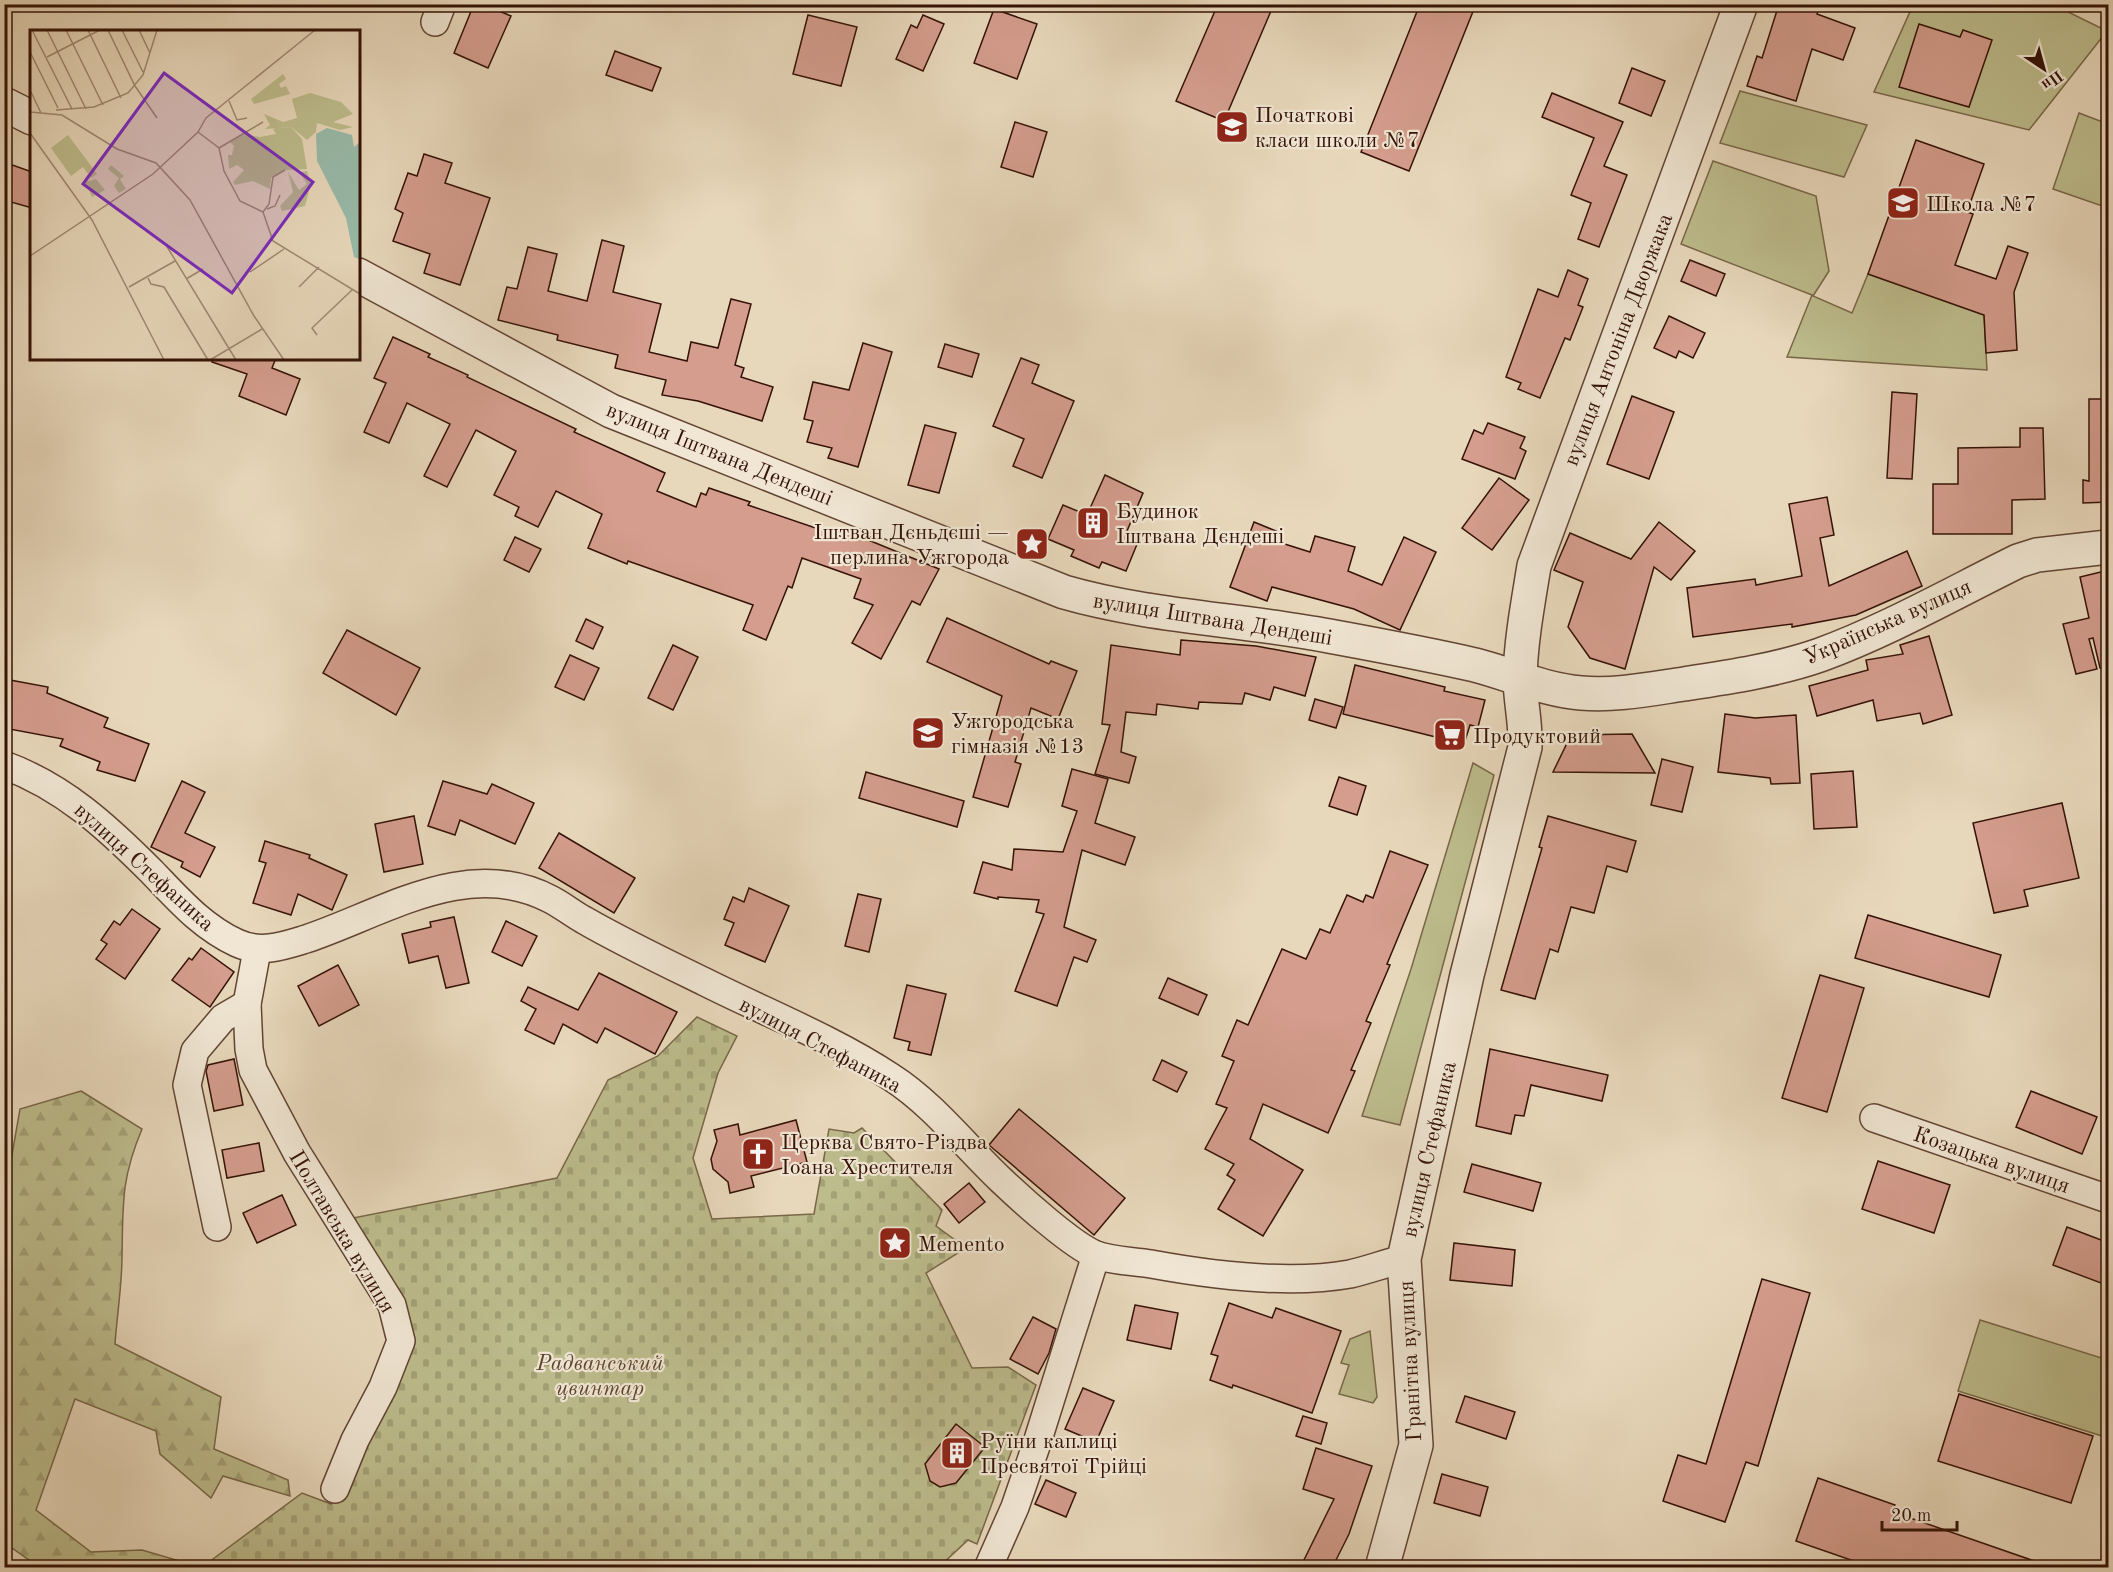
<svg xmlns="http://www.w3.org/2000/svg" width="2113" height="1572" font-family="'Old Standard TT',serif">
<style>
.green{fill:#bdbc8c;stroke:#796749;stroke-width:1.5}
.forest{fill:url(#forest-firs);stroke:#796749;stroke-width:1.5}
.cemetery{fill:url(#cemetery-stones);stroke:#796749;stroke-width:1.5}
.building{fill:#d49d8d;stroke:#351206;stroke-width:1.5}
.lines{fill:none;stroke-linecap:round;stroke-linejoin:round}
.minor-casing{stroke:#624433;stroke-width:30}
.tertiary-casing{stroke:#624433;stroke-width:36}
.minor{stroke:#f0e6d3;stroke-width:27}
.tertiary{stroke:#f0e6d3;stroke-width:33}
.labels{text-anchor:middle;stroke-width:4.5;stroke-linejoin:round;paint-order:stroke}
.poi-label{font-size:22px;fill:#351206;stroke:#f0e6d3;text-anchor:start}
.street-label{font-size:22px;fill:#351206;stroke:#f0e6d3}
.park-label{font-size:22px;font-style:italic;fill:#5e452e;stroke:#f0e6d3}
.inset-road{fill:none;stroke:#a08973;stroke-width:1.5}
.view{fill:#7b2cbf;fill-opacity:0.15;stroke:#7b2cbf;stroke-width:3}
.inset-edge{fill:none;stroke:#351206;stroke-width:3}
</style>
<defs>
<pattern id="forest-firs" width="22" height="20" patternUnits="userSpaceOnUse" patternTransform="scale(1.5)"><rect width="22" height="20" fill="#bdbc8c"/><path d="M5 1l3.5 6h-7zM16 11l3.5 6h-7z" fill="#a3a177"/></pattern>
<pattern id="cemetery-stones" width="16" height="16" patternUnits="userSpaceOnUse" patternTransform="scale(1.5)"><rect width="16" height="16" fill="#bdbc8c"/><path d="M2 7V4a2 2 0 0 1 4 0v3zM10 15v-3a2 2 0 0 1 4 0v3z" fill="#a3a177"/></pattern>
</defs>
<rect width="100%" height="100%" fill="#e8d8bb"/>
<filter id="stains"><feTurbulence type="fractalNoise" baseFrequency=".00333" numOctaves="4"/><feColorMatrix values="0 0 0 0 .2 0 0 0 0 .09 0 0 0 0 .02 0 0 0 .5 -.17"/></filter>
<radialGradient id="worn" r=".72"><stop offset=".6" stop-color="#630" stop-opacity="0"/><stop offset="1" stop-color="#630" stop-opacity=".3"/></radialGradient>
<!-- green -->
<g class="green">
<path d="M1913,5H2054L2107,31L2029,130L1874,92Z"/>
<path d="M1740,91L1867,125L1844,177L1720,143Z"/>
<path d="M2079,113L2108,124V208L2053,189Z"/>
<path d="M1713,161L1816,196L1829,271L1813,296L1852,313L1868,274L1984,315L1987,370L1787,357L1812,295L1681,244Z"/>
<path d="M1473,763L1494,775L1400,1125L1362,1116L1411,969Z"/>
<path d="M1980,1320L2108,1360V1417L2102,1436L1958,1391Z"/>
<path d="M1370,1331L1377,1397L1373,1403L1339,1394L1349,1365L1341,1363L1350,1339Z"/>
</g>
<!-- forest -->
<path class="forest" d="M81,1091L142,1129C121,1179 123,1204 122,1256C122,1285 117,1315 115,1344L221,1397L214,1449L288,1480L290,1496L223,1476L211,1498L160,1454L156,1431L75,1399L36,1510L91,1552L142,1550L197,1566L196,1567H39L5,1543L4,1200L20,1109Z"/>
<!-- cemetery -->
<path class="cemetery" d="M697,1017L737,1036L718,1073L693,1158L712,1219L814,1214L829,1129L854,1133L862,1128L942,1210L936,1226L966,1248L926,1273L972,1368L1008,1367L1036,1385L977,1544L968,1540L939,1567L206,1568L213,1559L302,1493L331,1504L411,1332L348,1219L557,1178L608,1080L658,1056Z"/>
<!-- building -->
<g class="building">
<path d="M474,4H483L511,16L488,68L454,53Z"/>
<path d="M1218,4H1274L1224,121L1176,101Z"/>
<path d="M1420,4H1476L1409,171L1361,152Z"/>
<path d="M1779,4H1807L1819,8L1817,14L1855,28L1843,60L1812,49L1796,101L1747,86L1757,56L1762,58Z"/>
<path d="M994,9L1037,24L1017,79L974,63Z"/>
<path d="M808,15L857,27L841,86L793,74Z"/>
<path d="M923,15L944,24L923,71L896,59L911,25L917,28Z"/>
<path d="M1919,24L1960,37L1963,30L1992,40L1969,107L1899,87Z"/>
<path d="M615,51L661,68L652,91L606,75Z"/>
<path d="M1632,68L1665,81L1651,116L1619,103Z"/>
<path d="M1552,93L1623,122L1604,166L1627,175L1599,247L1578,239L1591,203L1571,195L1594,138L1542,117Z"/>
<path d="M1015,122L1047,132L1033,177L1001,167Z"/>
<path d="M1916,140L1984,164L1967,212L1973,214L1955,265L1996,279L2008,246L2028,253L2014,292L2017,350L1986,353L1984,315L1868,274Z"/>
<path d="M424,154L452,163L445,183L490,198L460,285L424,273L430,254L393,241L403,213L395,209L408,173L417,176Z"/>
<path d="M4,162L32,172V208L4,200Z"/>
<path d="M602,240L624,246L613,292L661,304L649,352L687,361L691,342L718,348L731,299L751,304L735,365L744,368L741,377L773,387L762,421L698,401L662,395L666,380L615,368L618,355L557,340L558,335L498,320L507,287L517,289L528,247L557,254L548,291L587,301Z"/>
<path d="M1690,260L1725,274L1716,296L1681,281Z"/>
<path d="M1568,270L1588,279L1578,305L1583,307L1570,340L1565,338L1540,398L1518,389L1521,383L1506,377L1538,289L1558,297Z"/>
<path d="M1669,316L1705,333L1693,358L1679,351L1676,358L1654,348Z"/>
<path d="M393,337L430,354L428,357L468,375L467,377L576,429L574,432L665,473L657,491L696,507L701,493L706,495L709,488L750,502L748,505L842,537L844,530L939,569L920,605L912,601L881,659L852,643L873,605L854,598L861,579L802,558L792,588L788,586L766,640L743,630L753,605L628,561L627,564L588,548L602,514L556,491L538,527L515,516L519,507L494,495L516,451L476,430L447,487L424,476L450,424L407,403L389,443L364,432L386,383L374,378Z"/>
<path d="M863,343L892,352L858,467L828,458L832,448L807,442L813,421L804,419L813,382L849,390Z"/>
<path d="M945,344L979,354L972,377L938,367Z"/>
<path d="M213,358H276L272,368L300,379L286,415L239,396L247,374L212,362Z"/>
<path d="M1021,358L1039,365L1032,383L1074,401L1042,478L1013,466L1024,439L993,426Z"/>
<path d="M1892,392L1917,394L1912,479L1887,478Z"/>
<path d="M1632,396L1674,412L1649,479L1607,464Z"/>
<path d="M2089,399H2109V502L2083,503V480L2089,481Z"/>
<path d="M1488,423L1525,437L1520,448L1526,451L1515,479L1462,459L1474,430L1483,434Z"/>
<path d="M925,425L956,433L939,493L908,485Z"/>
<path d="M2020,428H2043L2045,499L2012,500V534H1933V484H1958V448L2020,447Z"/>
<path d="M1105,475L1143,493L1127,531L1140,537L1126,571L1102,562L1099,568L1071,556L1074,550L1048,539L1063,505L1087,515Z"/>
<path d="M1499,478L1529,500L1492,550L1462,528Z"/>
<path d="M1827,497L1834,535L1820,538L1829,586L1907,551L1922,586L1856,615L1792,627V624L1693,637L1687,588L1755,579L1756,585L1802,576L1789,504Z"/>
<path d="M1254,522L1276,531L1272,540L1310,552L1315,536L1355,547L1348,571L1382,585L1404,537L1436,552L1400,630L1354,609L1272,587L1267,601L1230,587Z"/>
<path d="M1659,522L1695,551L1671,580L1654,567L1625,669L1590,658L1568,627L1583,582L1554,570L1570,533L1631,559Z"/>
<path d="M515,537L541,549L529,572L504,560Z"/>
<path d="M2109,570V667L2100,668L2093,638L2089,639L2097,669L2076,674L2063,624L2089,618L2080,577Z"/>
<path d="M947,618L1049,664L1051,661L1077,671L1058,719L1031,708L1015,762L1021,764L1008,807L973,797L1002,696L927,662Z"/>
<path d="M586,619L603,627L593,649L576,641Z"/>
<path d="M347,630L420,668L396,715L323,673Z"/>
<path d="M1929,636L1952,715L1923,724L1920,713L1877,721L1873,700L1817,716L1809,686L1868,670L1866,660L1903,654L1900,645Z"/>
<path d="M1181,640L1256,646L1316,657L1305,696L1274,687L1270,700L1245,693L1242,704L1199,702L1198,709L1157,704L1156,715L1126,712L1121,752L1136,757L1129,783L1095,774L1110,725L1102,724L1111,645L1180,655Z"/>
<path d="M673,645L698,657L673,710L648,698Z"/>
<path d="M570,655L599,668L584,700L555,687Z"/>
<path d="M1355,665L1445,687L1444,691L1485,700L1478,727L1470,725L1464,744L1343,714Z"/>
<path d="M10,680L48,687L47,693L108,718L104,727L149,744L135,781L97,770L100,762L60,746L63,739L4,728Z"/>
<path d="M1315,699L1343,707L1336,728L1309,720Z"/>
<path d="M1725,714L1755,718L1796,715L1800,783L1771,784L1770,778L1718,772Z"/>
<path d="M1632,734L1655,773L1553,772L1571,735Z"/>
<path d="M1662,759L1693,767L1682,812L1651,805Z"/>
<path d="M1072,769L1108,779L1095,823L1135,837L1125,865L1082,850L1064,927L1096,940L1087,962L1074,957L1057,1006L1015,991L1044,914L1036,912L1039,900L998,897V899L974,893L983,862L1012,870L1014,849L1063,852L1077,811L1062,806Z"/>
<path d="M1853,771L1857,827L1814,829L1811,774Z"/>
<path d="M866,772L964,801L957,827L859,798Z"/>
<path d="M1339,777L1366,786L1357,815L1329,806Z"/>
<path d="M182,781L205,792L185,833L215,847L200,877L181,867L183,862L151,847Z"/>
<path d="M443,781L487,794L492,784L534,803L515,844L460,820L455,835L428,826Z"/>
<path d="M2062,803L2079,878L2024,890L2028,906L1994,913L1973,823Z"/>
<path d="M414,816L423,864L384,872L375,824Z"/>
<path d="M1548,816L1636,841L1627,872L1607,866L1594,913L1571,907L1558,952L1550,949L1535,999L1501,990L1542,848L1539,847Z"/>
<path d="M559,833L635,878L614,913L539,868Z"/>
<path d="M265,841L310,855L309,858L347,875L332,910L298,894L291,915L253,903L266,863L259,861Z"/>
<path d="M1390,851L1428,865L1387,964L1390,965L1366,1021L1371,1023L1351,1070L1355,1071L1328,1133L1263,1104L1250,1139L1303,1170L1263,1236L1218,1209L1235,1180L1227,1175L1234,1164L1205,1149L1227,1108L1216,1104L1234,1061L1222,1056L1237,1020L1248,1025L1282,949L1306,959L1320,929L1330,933L1347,895L1363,902L1366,895L1373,898Z"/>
<path d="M749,888L789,906L765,962L725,945L734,923L724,919L733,897L744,902Z"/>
<path d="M858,894L881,899L869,952L845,946Z"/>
<path d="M132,909L160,929L125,979L96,959L107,944L101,940L114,921L120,925Z"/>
<path d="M1868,915L2001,955L1989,997L1855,958Z"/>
<path d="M454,917L469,983L446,988L438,956L409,963L402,934L431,927L430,922Z"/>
<path d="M506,921L537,936L522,966L492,952Z"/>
<path d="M201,948L234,972L210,1007L172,980L189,958L192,960Z"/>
<path d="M338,965L359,1005L319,1026L298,986Z"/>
<path d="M599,973L677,1012L655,1054L605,1028L597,1043L563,1024L554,1044L525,1030L536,1009L521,1001L528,987L578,1010Z"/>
<path d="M1820,975L1864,988L1827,1112L1782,1098Z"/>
<path d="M1168,978L1207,995L1198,1015L1159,998Z"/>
<path d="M907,985L946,994L931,1055L908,1050L910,1042L894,1038Z"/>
<path d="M1490,1049L1608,1075L1602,1101L1531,1085L1524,1116L1515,1115L1511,1134L1476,1126Z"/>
<path d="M234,1059L243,1105L214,1111L206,1071L208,1065Z"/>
<path d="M1162,1060L1187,1072L1177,1092L1153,1080Z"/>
<path d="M2031,1091L2097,1117L2082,1154L2016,1127Z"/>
<path d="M1019,1109L1125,1198L1094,1235L989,1145Z"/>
<path d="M796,1120L807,1162L751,1176L754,1187L730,1193L728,1182L713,1169L711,1159L717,1141L714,1130L738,1124L740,1135Z"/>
<path d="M259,1143L264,1171L227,1178L222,1150Z"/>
<path d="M1878,1161L1950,1185L1934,1233L1862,1209Z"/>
<path d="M1472,1164L1541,1183L1533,1211L1464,1192Z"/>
<path d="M969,1183L985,1202L959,1223L944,1204Z"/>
<path d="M282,1195L296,1225L257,1243L243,1213Z"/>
<path d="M2067,1227L2109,1243V1286L2053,1265Z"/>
<path d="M1454,1243L1515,1250L1512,1286L1450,1280Z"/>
<path d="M1762,1279L1810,1293L1758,1466L1746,1462L1725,1522L1663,1501L1678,1455L1706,1464Z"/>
<path d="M1229,1303L1272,1318L1276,1308L1341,1331L1312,1413L1233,1385L1232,1388L1210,1380L1218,1356L1211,1354Z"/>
<path d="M1135,1305L1178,1313L1171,1349L1127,1340Z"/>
<path d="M1033,1317L1056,1329L1049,1353L1038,1374L1010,1359Z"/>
<path d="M1083,1388L1114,1401L1096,1442L1065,1429Z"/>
<path d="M1959,1394L2093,1436L2071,1503L1938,1461Z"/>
<path d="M1465,1396L1515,1412L1506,1439L1456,1422Z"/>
<path d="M1303,1416L1327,1423L1321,1444L1296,1436Z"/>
<path d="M956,1424L985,1447L956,1483L940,1487L930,1481L925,1464Z"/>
<path d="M1316,1448L1372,1466L1349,1534L1332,1568H1300L1334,1499L1303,1489Z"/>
<path d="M1442,1474L1488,1487L1480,1516L1434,1503Z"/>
<path d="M1818,1478L1895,1505L1893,1512L2043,1564L2042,1568H1874L1796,1541Z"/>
<path d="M1046,1480L1076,1493L1066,1517L1035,1504Z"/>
</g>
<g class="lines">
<!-- minor casing -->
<g class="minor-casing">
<g id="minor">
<path d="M435,22L442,4"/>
<path d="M4,765C64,787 107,827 152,872C178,899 202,927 237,943C261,954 283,946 306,939C384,913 467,856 550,899C562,905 573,914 584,920C624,943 664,962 705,982C767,1013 833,1039 891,1077C933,1104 965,1146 1001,1180C1022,1200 1072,1245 1096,1255C1112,1261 1134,1261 1151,1264C1211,1275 1289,1285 1350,1274C1368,1270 1386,1263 1404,1259"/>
<path d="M257,950L247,1004L249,1049L253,1070L297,1153L392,1305L401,1341L383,1387L355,1440L335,1489"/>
<path d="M1874,1118L2108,1199"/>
<path d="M217,1227L187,1085L195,1051L223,1018L247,1004"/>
<path d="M988,1568L1015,1507L1036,1446L1096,1255"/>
</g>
</g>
<!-- tertiary casing -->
<g class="tertiary-casing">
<g id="tertiary">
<path d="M4,104L32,118"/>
<path d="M358,275L611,411L1064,592C1151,617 1241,619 1329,636C1378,645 1427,654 1475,665C1510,674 1544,690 1581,693C1616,696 1650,689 1684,684C1730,677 1777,670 1820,655C1888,630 1953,593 2018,561L2037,555L2108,547"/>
<path d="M1382,1568L1416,1445L1404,1259L1467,975L1525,747C1526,722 1520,700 1520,677C1521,640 1528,603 1534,566L1741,4"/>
</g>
</g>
<!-- minor -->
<use href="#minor" class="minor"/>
<!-- tertiary -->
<use href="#tertiary" class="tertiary"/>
</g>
<!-- icons -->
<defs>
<g id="school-square" transform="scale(1.725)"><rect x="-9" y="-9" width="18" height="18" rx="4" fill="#8f2418" stroke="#f0e6d3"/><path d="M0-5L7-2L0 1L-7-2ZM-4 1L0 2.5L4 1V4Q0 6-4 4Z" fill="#fff"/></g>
<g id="building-square" transform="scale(1.725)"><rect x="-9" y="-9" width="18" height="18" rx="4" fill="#8f2418" stroke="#f0e6d3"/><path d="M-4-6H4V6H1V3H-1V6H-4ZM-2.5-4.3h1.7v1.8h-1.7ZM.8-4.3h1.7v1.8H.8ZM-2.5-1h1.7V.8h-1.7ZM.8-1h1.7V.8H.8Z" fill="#fff"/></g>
<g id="sight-square" transform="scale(1.725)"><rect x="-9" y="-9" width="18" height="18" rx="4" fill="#8f2418" stroke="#f0e6d3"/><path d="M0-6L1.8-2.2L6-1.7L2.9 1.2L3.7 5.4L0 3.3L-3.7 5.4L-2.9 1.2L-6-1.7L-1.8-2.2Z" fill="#fff"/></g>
<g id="supermarket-square" transform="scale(1.725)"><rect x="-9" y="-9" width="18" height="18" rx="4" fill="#8f2418" stroke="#f0e6d3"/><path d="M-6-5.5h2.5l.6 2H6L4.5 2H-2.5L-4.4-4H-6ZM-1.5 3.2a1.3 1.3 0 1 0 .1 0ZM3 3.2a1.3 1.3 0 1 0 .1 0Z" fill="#fff"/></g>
<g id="church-square" transform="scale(1.725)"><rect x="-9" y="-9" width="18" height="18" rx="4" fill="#8f2418" stroke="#f0e6d3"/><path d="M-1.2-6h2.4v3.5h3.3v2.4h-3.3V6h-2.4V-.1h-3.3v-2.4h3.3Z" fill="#fff"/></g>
</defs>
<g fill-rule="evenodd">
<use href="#school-square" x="1232" y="127"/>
<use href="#school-square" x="1903" y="203"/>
<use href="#building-square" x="1093" y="523"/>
<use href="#sight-square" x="1032" y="544"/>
<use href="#school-square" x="928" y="733"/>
<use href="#supermarket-square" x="1450" y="735"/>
<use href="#church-square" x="758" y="1154"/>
<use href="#sight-square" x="895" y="1243"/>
<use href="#building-square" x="957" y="1453"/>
</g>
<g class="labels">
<!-- poi labels -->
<g class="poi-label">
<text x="1255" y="122">Початкові<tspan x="1255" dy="25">класи школи №7</tspan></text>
<text x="1926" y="211">Школа №7</text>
<text x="1116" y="518">Будинок<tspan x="1116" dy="25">Іштвана Дєндеші</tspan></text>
<text x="1009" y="539" text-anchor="end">Іштван Дєньдєші —<tspan x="1009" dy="25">перлина Ужгорода</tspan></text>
<text x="951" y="728">Ужгородська<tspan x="951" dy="25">гімназія №13</tspan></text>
<text x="1473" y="743">Продуктовий</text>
<text x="781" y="1149">Церква Свято-Різдва<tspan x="781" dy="25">Іоана Хрестителя</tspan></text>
<text x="918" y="1251">Memento</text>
<text x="980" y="1448">Руїни каплиці<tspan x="980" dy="25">Пресвятої Трійці</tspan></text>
</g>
<!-- street labels -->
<g class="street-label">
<text transform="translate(1617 339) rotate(-69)" y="8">вулиця Антоніна Дворжака</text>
<text transform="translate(720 453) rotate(22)" y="8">вулиця Іштвана Дендеші</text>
<text transform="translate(1213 618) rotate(9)" y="8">вулиця Іштвана Дендеші</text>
<text transform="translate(1887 621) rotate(-24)" y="8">Українська вулиця</text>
<text transform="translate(145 866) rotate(42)" y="8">вулиця Стефаника</text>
<text transform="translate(821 1044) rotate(28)" y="8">вулиця Стефаника</text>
<text transform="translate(1428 1149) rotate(-77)" y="8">вулиця Стефаника</text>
<text transform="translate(1992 1159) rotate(19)" y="8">Козацька вулиця</text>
<text transform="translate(343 1231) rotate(59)" y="8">Полтавська вулиця</text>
<text transform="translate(1409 1361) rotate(-93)" y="8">Гранітна вулиця</text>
</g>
<!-- park labels -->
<g class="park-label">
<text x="600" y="1370">Радванський<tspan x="600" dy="25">цвинтар</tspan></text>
</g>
</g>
<!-- overview -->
<g transform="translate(30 30)">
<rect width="330" height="330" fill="#e8d8bb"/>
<path d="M38,105L67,144L61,148L53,137L41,146L21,118ZM81,135L94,146L90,149L96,159L89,163L84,156L89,148L78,139ZM66,149L75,160L62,167L55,152Z" fill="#bdbc8c"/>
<path d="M253,44L256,49L249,54L251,58L256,56L260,64L224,74L221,69ZM280,63L311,72L323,84L303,92L323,97L310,100L287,93L286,102L277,110L261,97L235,99L240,95L234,84L253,92L267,88L262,69ZM277,141L281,154L275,176L252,181L250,176L263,162L258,142L269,160L277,154L269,142Z" fill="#bdbc8c"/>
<path d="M261,97L272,109L277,139L256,140L241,148L240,159L223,151L205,155L203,152L214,140L207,135L199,139L198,125H202L204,116L200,112L213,104L230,107L246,104L243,99L246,98Z" fill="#bdbc8c"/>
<path d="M297,98L322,105L324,117L330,112L329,229L324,227L316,188L287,131L286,104Z" fill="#98bbaa"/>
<path class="inset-road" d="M2,0L42,79M17,0L56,79M36,0L73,75M58,0L91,68M78,0L105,56L127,88M92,0L113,42M109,0L120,23M0,22L28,78M17,27L70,0M0,60L11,83M199,71L207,90L217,88M26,80L64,77L98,63L113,45L127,0M0,82L32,85L87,119L126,133L160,170L224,286L254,330M168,102L189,118L194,141L210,171L233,182L243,211L330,264M0,103L62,190L134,330M189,118L233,92M237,179L245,176L250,165M233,182L239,174L243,147L255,140M136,215L206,330M0,226L123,144L168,102L176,88L285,0M220,242L254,219M118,248L121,254L134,257L178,330M156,249L173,239M99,257L145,231M269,257L289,237M287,305L282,298L322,260M180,330L232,299"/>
<path class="view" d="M134,43L283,152L202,263L53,154Z"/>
<rect width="330" height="330" class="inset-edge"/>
</g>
<!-- margin -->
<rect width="2113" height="1572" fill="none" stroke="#e8d8bb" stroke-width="24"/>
<rect x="6" y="6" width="2101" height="1560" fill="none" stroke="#351206" stroke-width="3"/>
<rect x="12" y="12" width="2089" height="1548" fill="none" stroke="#351206" stroke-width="1.5"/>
<!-- north arrow -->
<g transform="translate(2044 69) rotate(144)" stroke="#f0e6d3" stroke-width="4.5" paint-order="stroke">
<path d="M0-4.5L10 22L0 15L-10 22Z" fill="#351206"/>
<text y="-9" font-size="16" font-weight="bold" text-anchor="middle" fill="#351206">Пн</text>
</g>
<!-- scale -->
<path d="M1882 1521v9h75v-9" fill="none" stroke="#351206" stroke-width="3"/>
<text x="1891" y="1521" font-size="18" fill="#351206" stroke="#f0e6d3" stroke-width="4.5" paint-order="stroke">20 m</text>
<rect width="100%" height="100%" filter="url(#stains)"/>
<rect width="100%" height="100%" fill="url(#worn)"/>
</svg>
